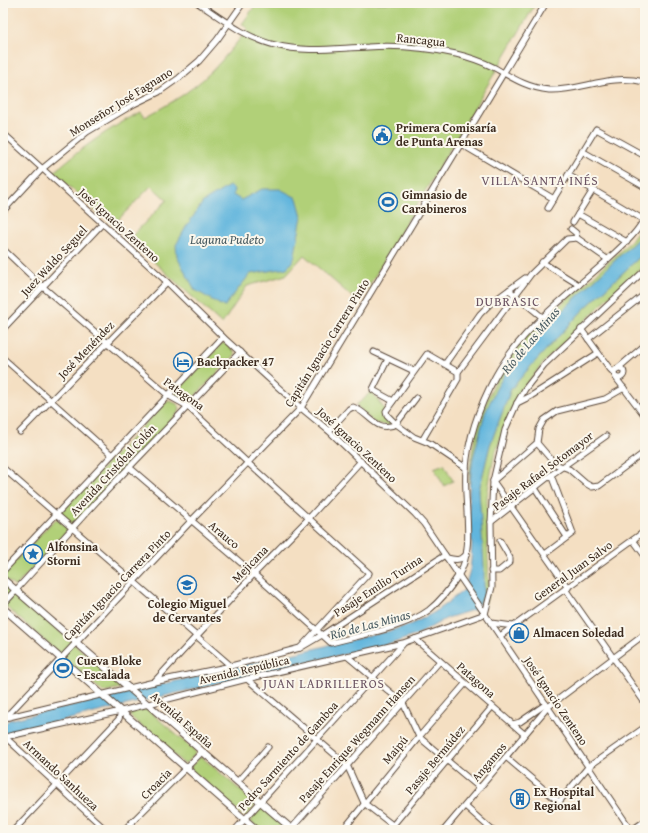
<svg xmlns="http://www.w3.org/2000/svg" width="648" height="833" font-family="'Gentium Book Plus',serif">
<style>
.green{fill:#b1d078;stroke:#767d4b}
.water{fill:#61b5dd;stroke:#4e707e}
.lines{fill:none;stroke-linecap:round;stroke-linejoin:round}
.minor-casing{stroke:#574537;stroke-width:7}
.major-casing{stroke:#574537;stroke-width:8}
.minor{stroke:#fff;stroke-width:5}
.major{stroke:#fff;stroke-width:6}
.labels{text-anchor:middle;stroke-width:4;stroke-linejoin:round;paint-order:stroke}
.street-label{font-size:12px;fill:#3b2a1e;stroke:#fbf7ec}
.poi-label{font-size:12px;font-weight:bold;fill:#3b2a1e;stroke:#fbf7ec;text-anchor:start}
.neighbourhood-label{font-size:13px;letter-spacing:1px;fill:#6b5362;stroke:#fbf7ec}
.water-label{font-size:13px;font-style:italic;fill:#485b61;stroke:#fbf7ec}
</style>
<rect width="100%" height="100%" fill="#fbf7ec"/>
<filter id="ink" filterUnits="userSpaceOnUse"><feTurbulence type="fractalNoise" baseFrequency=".025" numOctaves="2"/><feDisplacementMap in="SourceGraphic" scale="8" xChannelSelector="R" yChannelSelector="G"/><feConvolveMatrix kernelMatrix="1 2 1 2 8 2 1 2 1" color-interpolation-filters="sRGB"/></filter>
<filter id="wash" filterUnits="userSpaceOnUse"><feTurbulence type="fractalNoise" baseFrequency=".012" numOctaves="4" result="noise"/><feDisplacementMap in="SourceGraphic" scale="16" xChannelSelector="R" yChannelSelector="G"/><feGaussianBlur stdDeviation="0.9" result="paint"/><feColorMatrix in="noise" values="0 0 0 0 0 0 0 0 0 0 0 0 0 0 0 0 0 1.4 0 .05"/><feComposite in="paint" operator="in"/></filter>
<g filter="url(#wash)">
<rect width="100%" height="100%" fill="#f4dfc2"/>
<!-- green -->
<g class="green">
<path d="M257,3H536L359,303L304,255L286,275L247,286L222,324L129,239L167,200L151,186L113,225L104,216L102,217L54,172C80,149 109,128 141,112L145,117C162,108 180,98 195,86C216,70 231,49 248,29L242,24Z"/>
<path d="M645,222V232L564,309L506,372L485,413L473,458L469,483C470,434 491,375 525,338C546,315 572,296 595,275C612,258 632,243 645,222Z"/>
<path d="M645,252V266L622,284L545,361L522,389L510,412L494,457L490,478L487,497V526L489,592L484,608L480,601L484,595L479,490L490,445L511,389L531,366L583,310Z"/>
<path d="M222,343H225L234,352L235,355L190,401C183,402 179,399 175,394Z"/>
<path d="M371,391L386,411L385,417L392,426L374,423L356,405L364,399Z"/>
<path d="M170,401L177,404L180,408L179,412L74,524H71L62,515V511L160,408L167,402Z"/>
<path d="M444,464L453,481L444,486L434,468Z"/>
<path d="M54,520H58L67,528V531L16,586H14L3,577V574Z"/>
<path d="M3,582L124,687L103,692L3,604Z"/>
<path d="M147,709L195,751V754L187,763H183L130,716L131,712Z"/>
<path d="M200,757L203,758L255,803V806L247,815L243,816L191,770V766Z"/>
<path d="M260,809H263L287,830H260L251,822V819Z"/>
</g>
<!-- water -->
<g class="water">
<path d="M229,186L234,189L233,195L241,200L262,189H280L297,198L302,216L294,259L287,268L250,274L224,307L195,290L177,257L176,245L186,227L203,202Z"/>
<path d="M645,232V252L583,310L531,366L511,389L490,445L479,490L484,566V595L476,609L447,618L419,634L393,643L151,699L5,735C2,728 3,725 9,720L390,631L412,624L435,612L464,590L470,570L471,561L472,543L469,517V491L473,458L485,413L496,389L506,372L564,309Z"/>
</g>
</g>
<g filter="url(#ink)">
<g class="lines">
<!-- minor casing -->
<g class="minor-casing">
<g id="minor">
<path d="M198,3C222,19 246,38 275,45C306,53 336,48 368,47C397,45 428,48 456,54C469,57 481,61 493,67C511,77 527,88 549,90C571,91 593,82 615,80C625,79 635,80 645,82"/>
<path d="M3,133L167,282L223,337L301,408L329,431L415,514L424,524L631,830"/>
<path d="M461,144L554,199"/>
<path d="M582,151L645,187"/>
<path d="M568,175L644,220"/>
<path d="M548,208L596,129L645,156"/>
<path d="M3,211L42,169L87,132L134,104L159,92L179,78L199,61L217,40L243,3"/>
<path d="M578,214L627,242"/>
<path d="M573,222L593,190"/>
<path d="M571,229L576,233L577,238L607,259"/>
<path d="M3,249L43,287L169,396L187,406L248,463L369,573L300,648"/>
<path d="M542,262L579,285"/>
<path d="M509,290L542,317"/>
<path d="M3,329L102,224"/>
<path d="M581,329L610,369L614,373"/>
<path d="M588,339L645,294"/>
<path d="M374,352L414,371"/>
<path d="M3,358L112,455"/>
<path d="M388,359L373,389V390L393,401"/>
<path d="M445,364L480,314L491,303L525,278"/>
<circle cx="619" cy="373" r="5"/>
<path d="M617,369L645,345"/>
<path d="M458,372L427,354L386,411L387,415L396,424L414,437L429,443L466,468"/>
<path d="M616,378L645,416"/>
<path d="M517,403L531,396L598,353"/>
<path d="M396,424L416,398"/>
<path d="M329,431L349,409L353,407C369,412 376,434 396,424"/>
<path d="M20,432L167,282"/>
<path d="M423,439L458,379V372L531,274L567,239L577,238"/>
<path d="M537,443L555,464L569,469L585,483L592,487L599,486L645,452"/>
<path d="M129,467L254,574L331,643C360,635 405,628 429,610C439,602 451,587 458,576C476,550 463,501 466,469C468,438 480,405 495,377C521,329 565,298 605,262C619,248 636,236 645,217"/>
<path d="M3,468L231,666"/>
<path d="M535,488L567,537"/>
<path d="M491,522L551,475L606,436"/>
<path d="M633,540L645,556"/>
<path d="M545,554L573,533L551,475"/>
<path d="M447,558C455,560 461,561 467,554"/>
<path d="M3,571L223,337"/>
<path d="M491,571H499L510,562V558L500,541"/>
<path d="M568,588L493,481L537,443L539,429L544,420L557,411L605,399L624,388"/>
<path d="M565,589L645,703"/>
<path d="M16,590L97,501L240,352"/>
<path d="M491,623L513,626"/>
<path d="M500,636L645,531"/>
<path d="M415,639L524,734"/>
<path d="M347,656L403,703L419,737L480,788"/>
<path d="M247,679L347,765L364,803L399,830"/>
<path d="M154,682L254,574L309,518L361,461"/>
<path d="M5,718L154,682L231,666L300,648L322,635L445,555"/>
<path d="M3,720L191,521L301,408L546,3"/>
<path d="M513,724L520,722L546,704"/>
<path d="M4,736L106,830"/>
<path d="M5,737L121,711L247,679L403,643L485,614L492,587L491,522L493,481L505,430L517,403L525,389L544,365L645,270"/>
<path d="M506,757L559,802L588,767L645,727"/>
<path d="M237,782L268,747"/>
<path d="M465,806L492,830"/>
<path d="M393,825L492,707"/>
<path d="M14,830L119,719L121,711"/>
<path d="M124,830L202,752"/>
<path d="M235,830L403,644"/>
<path d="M290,830L440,661"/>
<path d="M343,830L419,737L465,684"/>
<path d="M444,830L548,707L645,634"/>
<path d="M632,830L645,821"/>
</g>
</g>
<!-- major casing -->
<g class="major-casing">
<g id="major">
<path d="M3,579L293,830"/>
<path d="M3,604L16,590"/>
<path d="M3,608L257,830"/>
</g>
</g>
<!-- minor -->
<use href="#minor" class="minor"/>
<!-- major -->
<use href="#major" class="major"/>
</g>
</g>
<!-- icons -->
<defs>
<g id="civic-ring" transform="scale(1)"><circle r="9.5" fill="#fbf7ec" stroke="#1f6fb2" stroke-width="1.5"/><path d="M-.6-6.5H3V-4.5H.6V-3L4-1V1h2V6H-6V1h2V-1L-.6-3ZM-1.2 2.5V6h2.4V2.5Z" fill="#1f6fb2"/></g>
<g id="stadium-ring" transform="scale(1)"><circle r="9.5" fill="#fbf7ec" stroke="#1f6fb2" stroke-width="1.5"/><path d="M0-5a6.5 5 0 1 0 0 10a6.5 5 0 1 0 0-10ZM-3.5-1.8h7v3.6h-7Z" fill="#1f6fb2"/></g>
<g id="hotel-ring" transform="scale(1)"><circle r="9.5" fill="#fbf7ec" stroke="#1f6fb2" stroke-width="1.5"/><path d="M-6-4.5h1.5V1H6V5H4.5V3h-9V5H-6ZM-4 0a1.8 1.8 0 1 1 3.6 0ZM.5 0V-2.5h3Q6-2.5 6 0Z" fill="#1f6fb2"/></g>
<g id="sight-ring" transform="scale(1)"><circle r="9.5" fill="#fbf7ec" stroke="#1f6fb2" stroke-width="1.5"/><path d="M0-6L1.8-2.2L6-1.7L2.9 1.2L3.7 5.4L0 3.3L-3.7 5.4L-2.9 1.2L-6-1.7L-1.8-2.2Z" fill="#1f6fb2"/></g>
<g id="school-ring" transform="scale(1)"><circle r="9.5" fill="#fbf7ec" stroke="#1f6fb2" stroke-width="1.5"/><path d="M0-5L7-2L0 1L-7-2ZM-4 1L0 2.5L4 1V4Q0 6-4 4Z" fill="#1f6fb2"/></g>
<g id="shop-ring" transform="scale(1)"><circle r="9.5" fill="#fbf7ec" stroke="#1f6fb2" stroke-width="1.5"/><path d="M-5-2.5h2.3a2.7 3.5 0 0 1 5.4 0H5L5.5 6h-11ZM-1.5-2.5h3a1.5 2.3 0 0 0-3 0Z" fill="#1f6fb2"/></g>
<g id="building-ring" transform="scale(1)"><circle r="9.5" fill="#fbf7ec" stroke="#1f6fb2" stroke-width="1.5"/><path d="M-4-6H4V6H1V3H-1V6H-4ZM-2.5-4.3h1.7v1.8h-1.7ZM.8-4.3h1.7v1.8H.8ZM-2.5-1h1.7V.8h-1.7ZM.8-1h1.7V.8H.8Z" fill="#1f6fb2"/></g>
</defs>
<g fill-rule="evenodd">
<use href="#civic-ring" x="382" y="135"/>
<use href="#stadium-ring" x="388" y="202"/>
<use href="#hotel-ring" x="183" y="362"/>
<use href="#sight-ring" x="33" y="554"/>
<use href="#school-ring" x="187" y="585"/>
<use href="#shop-ring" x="519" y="633"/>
<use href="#stadium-ring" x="63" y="668"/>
<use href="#building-ring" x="520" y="799"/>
</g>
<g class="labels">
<!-- street labels -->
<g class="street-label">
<text transform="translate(421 40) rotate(6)" y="4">Rancagua</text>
<text transform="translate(121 102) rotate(-32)" y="4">Monseñor José Fagnano</text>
<text transform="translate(119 225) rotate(42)" y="4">José Ignacio Zenteno</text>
<text transform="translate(54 261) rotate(-47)" y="4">Juez Waldo Seguel</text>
<text transform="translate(327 343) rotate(-58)" y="4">Capitán Ignacio Carrera Pinto</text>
<text transform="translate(86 350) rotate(-46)" y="4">José Menéndez</text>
<text transform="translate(184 394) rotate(36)" y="4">Patagona</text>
<text transform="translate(357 445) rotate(43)" y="4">José Ignacio Zenteno</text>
<text transform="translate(113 470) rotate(-47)" y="4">Avenida Cristóbal Colón</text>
<text transform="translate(543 471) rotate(-37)" y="4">Pasaje Rafael Sotomayor</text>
<text transform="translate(224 535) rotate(40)" y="4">Arauco</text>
<text transform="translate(250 564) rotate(-46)" y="4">Mejicana</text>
<text transform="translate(573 571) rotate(-36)" y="4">General Juan Salvo</text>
<text transform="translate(117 585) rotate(-46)" y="4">Capitán Ignacio Carrera Pinto</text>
<text transform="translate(378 586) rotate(-33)" y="4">Pasaje Emilio Turina</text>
<text transform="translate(244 670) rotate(-13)" y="4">Avenida República</text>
<text transform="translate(476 680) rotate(42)" y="4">Patagona</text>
<text transform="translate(556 701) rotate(56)" y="4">José Ignacio Zenteno</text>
<text transform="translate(182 720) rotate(41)" y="4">Avenida España</text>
<text transform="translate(357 739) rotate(-48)" y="4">Pasaje Enrique Wegmann Hansen</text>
<text transform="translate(395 750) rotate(-50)" y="4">Maipú</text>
<text transform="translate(288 756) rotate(-48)" y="4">Pedro Sarmiento de Gamboa</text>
<text transform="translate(435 760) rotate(-50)" y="4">Pasaje Bermúdez</text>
<text transform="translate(489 762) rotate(-50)" y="4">Angamos</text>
<text transform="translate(61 775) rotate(43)" y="4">Armando Sanhueza</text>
<text transform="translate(156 784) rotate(-45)" y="4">Croacia</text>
</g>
<!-- poi labels -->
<g class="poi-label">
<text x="396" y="132">Primera Comisaría<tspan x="396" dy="14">de Punta Arenas</tspan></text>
<text x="402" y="199">Gimnasio de<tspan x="402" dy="14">Carabineros</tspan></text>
<text x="197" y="366">Backpacker 47</text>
<text x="47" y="551">Alfonsina<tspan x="47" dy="14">Storni</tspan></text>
<text x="187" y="608" text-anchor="middle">Colegio Miguel<tspan x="187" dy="14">de Cervantes</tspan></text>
<text x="533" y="637">Almacen Soledad</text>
<text x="77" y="665">Cueva Bloke<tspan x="77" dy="14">- Escalada</tspan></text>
<text x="534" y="796">Ex Hospital<tspan x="534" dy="14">Regional</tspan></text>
</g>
<!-- neighbourhood labels -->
<g class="neighbourhood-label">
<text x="540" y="185">VILLA SANTA INÉS</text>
<text x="508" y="306">DUBRASIC</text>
<text x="324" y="688">JUAN LADRILLEROS</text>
</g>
<!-- water labels -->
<g class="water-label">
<text x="227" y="244">Laguna Pudeto</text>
<text transform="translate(530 340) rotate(-50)" y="5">Río de Las Minas</text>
<text transform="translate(370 624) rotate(-15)" y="5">Río de Las Minas</text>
</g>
</g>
<!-- margin -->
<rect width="648" height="833" fill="none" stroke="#fbf7ec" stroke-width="16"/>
</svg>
